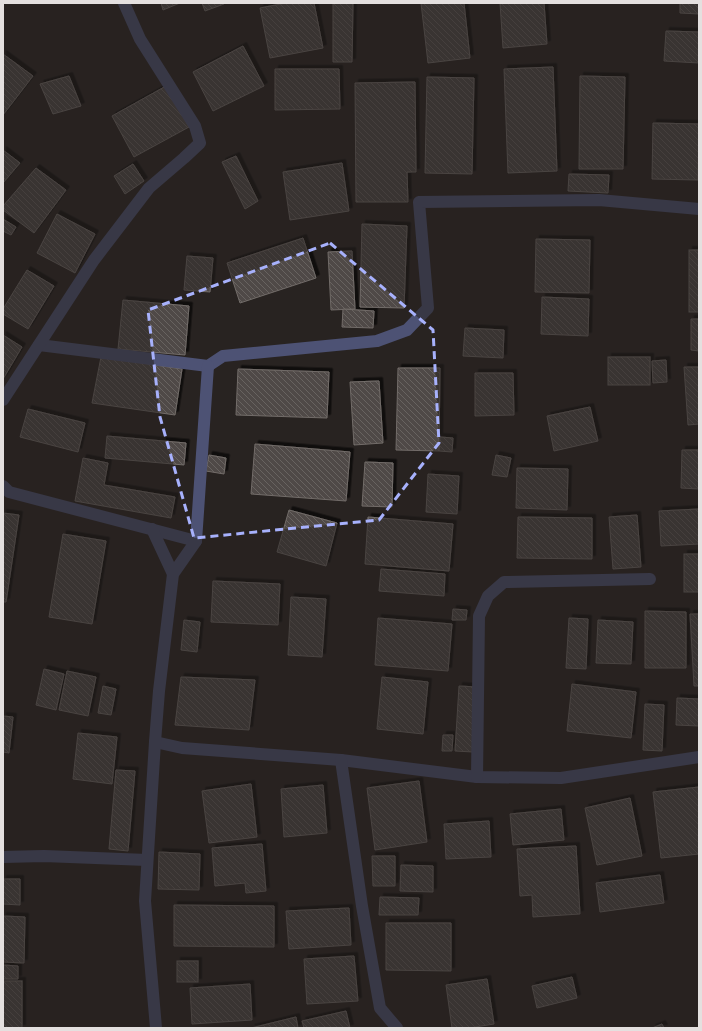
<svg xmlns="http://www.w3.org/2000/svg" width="702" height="1031" font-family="Quicksand,sans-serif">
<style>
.building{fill:url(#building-back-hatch);stroke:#726c69;filter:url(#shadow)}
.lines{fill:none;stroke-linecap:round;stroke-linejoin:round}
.minor{stroke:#4d5274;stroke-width:12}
.marked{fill:none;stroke:#a7b1fc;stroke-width:3;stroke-dasharray:8 5;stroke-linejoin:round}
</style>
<defs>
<pattern id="building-back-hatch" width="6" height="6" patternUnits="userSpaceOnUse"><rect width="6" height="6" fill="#4f4946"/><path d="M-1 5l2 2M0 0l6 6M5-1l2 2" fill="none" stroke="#686360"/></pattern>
<filter id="shadow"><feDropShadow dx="3.5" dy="-3.5" stdDeviation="0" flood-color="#0009"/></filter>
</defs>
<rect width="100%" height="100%" fill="#282321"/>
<!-- building -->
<g class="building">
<path d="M161,3H180L163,10Z"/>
<path d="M202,3H223L224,4L205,11Z"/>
<path d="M286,3H314L323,48L270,58L260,8Z"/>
<path d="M333,3H353L352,62H333Z"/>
<path d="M421,3H464L470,58L428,63Z"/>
<path d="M500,3H544L547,44L503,48Z"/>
<path d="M680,3H699V14L680,13Z"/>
<path d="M666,31L699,32V63L664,61Z"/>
<path d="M243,46L264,86L213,111L193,72Z"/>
<path d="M3,54L33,76L3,115Z"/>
<path d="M553,67L557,171L508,173L504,69Z"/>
<path d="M275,69H339L340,109L275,110Z"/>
<path d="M69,76L81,106L53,114L40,84Z"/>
<path d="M580,76L625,77L623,169H579Z"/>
<path d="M427,77L474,78L472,174L425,173Z"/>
<path d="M415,82L416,172H407L408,202H356L355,83Z"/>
<path d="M166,86L189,127L134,157L112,116Z"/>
<path d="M653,123L699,124L698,180L652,179Z"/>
<path d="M3,150L20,163L3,183Z"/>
<path d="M236,156L258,201L245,209L222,162Z"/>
<path d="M342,163L349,211L290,220L283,172Z"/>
<path d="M133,164L144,181L125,194L114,176Z"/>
<path d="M36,168L66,190L34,233L3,210V206Z"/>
<path d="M569,174L609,175L608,193L568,191Z"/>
<path d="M57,214L95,234L75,273L37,253Z"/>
<path d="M3,219L16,227L11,235L3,231Z"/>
<path d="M362,224L407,226L404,308L360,307Z"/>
<path d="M303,238L316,278L240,303L227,263Z"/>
<path d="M536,239L590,240L589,293L535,292Z"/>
<rect x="689" y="250" width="10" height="62"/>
<path d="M352,251L355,309L331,310L328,252Z"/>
<path d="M187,256L213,258L210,292L184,290Z"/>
<path d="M27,270L54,286L28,329L3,314V309Z"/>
<path d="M542,297L589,299L588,336L541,334Z"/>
<path d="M123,300L189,306L185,355L118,349Z"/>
<path d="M343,309L374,311L373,328L342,327Z"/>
<path d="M691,319H699V351L691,350Z"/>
<path d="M465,328L504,330L503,358L463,356Z"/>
<path d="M3,335L22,347L3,379Z"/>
<path d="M101,357L182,369L175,415L92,403Z"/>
<rect x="608" y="357" width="42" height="28"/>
<path d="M666,360L667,382L653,383L652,361Z"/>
<path d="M684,367H699V424L688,425Z"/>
<path d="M398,368H440L439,451L396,450Z"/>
<path d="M238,369L329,372L327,418L236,415Z"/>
<path d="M475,373H513L514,415L475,416Z"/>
<path d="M379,381L383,443L354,445L350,382Z"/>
<path d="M590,407L598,441L554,451L547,416Z"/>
<path d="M28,409L85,423L78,452L20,437Z"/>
<path d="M107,436L186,443L184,465L105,458Z"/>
<path d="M440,437L453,438L452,452L439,451Z"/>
<path d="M255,444L350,452L346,501L251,494Z"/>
<path d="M682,450H699V489L681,488Z"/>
<path d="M209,455L226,458L224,474L206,471Z"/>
<path d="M496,455L511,458L507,477L492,475Z"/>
<path d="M83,458L108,463L104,485L175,497L171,518L75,501Z"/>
<path d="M365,462L393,463L392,507L362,506Z"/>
<path d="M517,468L568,469L567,510L516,508Z"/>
<path d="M428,474L459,476L457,514L426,512Z"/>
<path d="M699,509V544L661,546L659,511Z"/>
<path d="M289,510L337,523L326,566L277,552Z"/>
<path d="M3,513L19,515L6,602H3Z"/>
<path d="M637,515L641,567L613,569L609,517Z"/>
<path d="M368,517L453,524L449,571L365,564Z"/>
<path d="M518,517L592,518V559L517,558Z"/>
<path d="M63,534L106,541L92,624L49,617Z"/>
<rect x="684" y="554" width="15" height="38"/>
<path d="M381,569L445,574L444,596L379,591Z"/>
<path d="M213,581L280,584L278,625L211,622Z"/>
<path d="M291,597L326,599L322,657L288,655Z"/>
<path d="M453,609L467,610L466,620H452Z"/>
<path d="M645,611L686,612V668H645Z"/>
<path d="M690,614H699V686H694Z"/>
<path d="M378,618L452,624L448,671L375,665Z"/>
<path d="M569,618L588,619L586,669L566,668Z"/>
<path d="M184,620L200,622L197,652L181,650Z"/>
<path d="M598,620L633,622L631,664L596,663Z"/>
<path d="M44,669L64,674L56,710L36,705Z"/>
<path d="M67,671L96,677L88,716L59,710Z"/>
<path d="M181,677L255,680L249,730L175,725Z"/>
<path d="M382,677L428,682L423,734L377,729Z"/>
<path d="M572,684L636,692L631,738L567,731Z"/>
<path d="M103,686L116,689L111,715L98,713Z"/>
<path d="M459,686L477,687L473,752L455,751Z"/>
<path d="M677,698L699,699V726L676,725Z"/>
<path d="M645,704L664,705L662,751L643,750Z"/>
<path d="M3,716L13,717L9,753L3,752Z"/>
<path d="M78,733L117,737L112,784L73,779Z"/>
<path d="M443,735H453L452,751H442Z"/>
<path d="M116,770L135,771L128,851L109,849Z"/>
<path d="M419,781L427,842L375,850L367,788Z"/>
<path d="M251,784L257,837L209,843L202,791Z"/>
<path d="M323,785L327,833L284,837L281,789Z"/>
<path d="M699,787V854L661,858L653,792Z"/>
<path d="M630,798L642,856L597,865L585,808Z"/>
<path d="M561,809L564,840L513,845L510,814Z"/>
<path d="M489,821L491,857L446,859L444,824Z"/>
<path d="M262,844L266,891L246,893L245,883L215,886L212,848Z"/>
<path d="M576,846L580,914L533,917L532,895L520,896L517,849Z"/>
<path d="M159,852L200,854L199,890L158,889Z"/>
<path d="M372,856H395V886H373Z"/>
<path d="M401,865L433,866V892L400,891Z"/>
<path d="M660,875L664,903L600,912L596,883Z"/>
<path d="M3,879H20V905L3,904Z"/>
<path d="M380,897L419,898L418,915H379Z"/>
<path d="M174,905L274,906V947L174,946Z"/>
<path d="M349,908L351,945L289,949L286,911Z"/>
<path d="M3,916L25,917L24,963L3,962Z"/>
<path d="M386,923H451V971L386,970Z"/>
<path d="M354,956L358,1001L307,1004L304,959Z"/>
<rect x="177" y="961" width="21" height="21"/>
<path d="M3,965L18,966V979H3Z"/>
<path d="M572,977L577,998L537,1008L532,986Z"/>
<path d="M487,979L494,1024L469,1028H452L446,985Z"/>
<rect x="3" y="981" width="19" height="47"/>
<path d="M250,984L252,1020L192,1024L190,988Z"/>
<path d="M346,1011L350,1028H304L302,1021Z"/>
<path d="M296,1017L298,1028H251Z"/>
<path d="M662,1024L664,1028H652Z"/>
</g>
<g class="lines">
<!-- minor -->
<g class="minor">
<path d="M39,345L208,366L223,356L377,341L407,330L428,308L419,202L599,200L699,209"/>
<path d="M3,400L94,260L149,188L184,158L200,143L195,126L140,39L124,3"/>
<path d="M3,486L9,492L196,541"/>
<path d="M152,529L173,574"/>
<path d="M155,742L182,748L341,760L477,777L561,778L699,757"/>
<path d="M341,760L362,906L380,1008L397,1028"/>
<path d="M477,777L479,616L488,596L504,582L650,579"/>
<path d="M3,857L44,856L147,860"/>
<path d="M156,1028L145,901L155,742L159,691L173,574L196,541L208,366"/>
</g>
</g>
<!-- marked area -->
<path d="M0 0H702V1031H0ZM330,243L433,330L439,443L379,520L194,538L160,417L148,310Z" fill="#282321" fill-opacity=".55" fill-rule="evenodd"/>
<path class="marked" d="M330,243L433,330L439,443L379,520L194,538L160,417L148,310Z"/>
<!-- border -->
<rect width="702" height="1031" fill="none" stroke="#e4e0df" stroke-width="8"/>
</svg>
